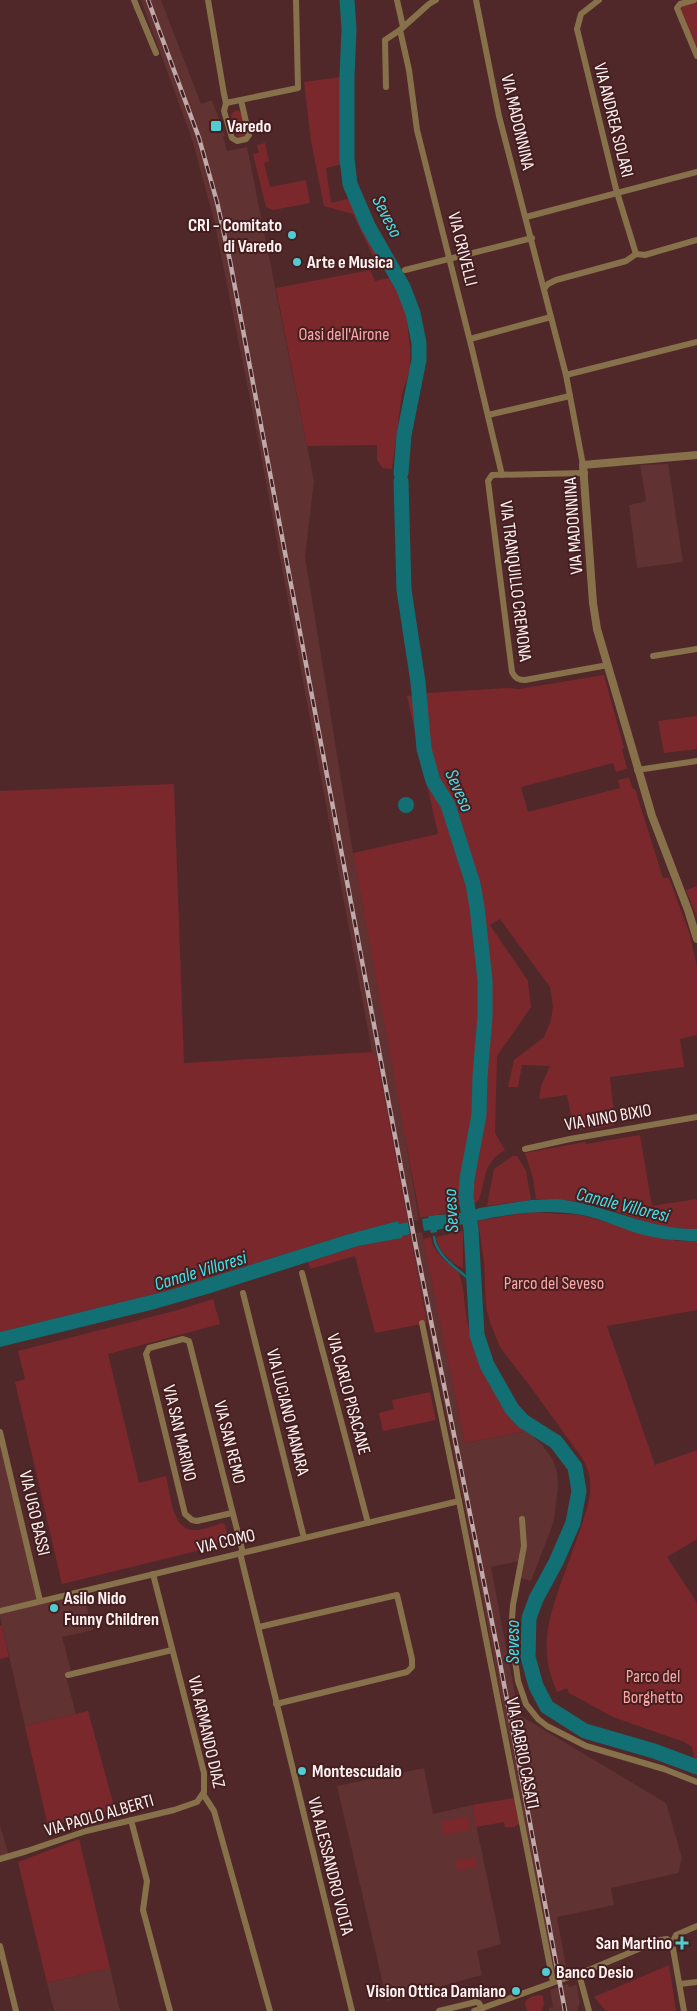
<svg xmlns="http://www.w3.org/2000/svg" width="697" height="2011" font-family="'Sofia Sans Condensed',sans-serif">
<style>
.built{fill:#603232}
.green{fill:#7b282d}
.water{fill:#126f74}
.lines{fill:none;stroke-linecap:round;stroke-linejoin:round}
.stream{stroke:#126f74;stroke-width:2.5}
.river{stroke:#126f74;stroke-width:15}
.minor{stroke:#87714b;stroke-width:6}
.tertiary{stroke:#87714b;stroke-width:8}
.rail-casing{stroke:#bfa9a9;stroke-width:4.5}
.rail{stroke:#451e1f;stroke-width:2.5;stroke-dasharray:8;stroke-linecap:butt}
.poi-dot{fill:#51ccd3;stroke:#451e1f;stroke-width:2}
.labels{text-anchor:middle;stroke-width:4;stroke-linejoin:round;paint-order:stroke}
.street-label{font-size:18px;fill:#fdf2f2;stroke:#451e1f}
.poi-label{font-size:18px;font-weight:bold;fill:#fdf2f2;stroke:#451e1f;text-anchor:start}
.park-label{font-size:18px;fill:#faa8a7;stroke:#451e1f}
.water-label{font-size:19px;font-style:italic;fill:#3de3eb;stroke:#451e1f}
</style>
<rect width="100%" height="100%" fill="#502829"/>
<!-- built -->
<g class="built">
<path d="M141,0H161L201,104L212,100L225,136L223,137L227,151L247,147L314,481L305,557L353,853L402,1117L419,1220L408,1222L377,1060L372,1052L255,423L214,220L192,139Z"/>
<path d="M668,464L683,562L637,568L629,505L646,501L640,465Z"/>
<path d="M422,1232L465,1443L528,1431L541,1444L552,1458L557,1472L558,1486L554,1521L531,1581L517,1577L520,1561L491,1567L519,1715L666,1803L682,1858L678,1873L611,1888L614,1905L557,1917L567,1972L554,1976L474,1554L410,1234Z"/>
<path d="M0,1441L38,1604L83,1593L93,1630L62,1637L71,1671L65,1672L76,1714L25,1726L0,1616Z"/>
<path d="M424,1768L433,1814L472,1805L501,1944L477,1951L482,1975L387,2001L337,1786Z"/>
<path d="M0,1825L9,1856L0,1858Z"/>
<path d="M110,1968L120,2011H54L47,1983Z"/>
<path d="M568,1984L569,1987L577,1985L580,2005L577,2006L578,2011H549V2008L553,2007L550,1990Z"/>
</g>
<!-- green -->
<g class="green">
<path d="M697,2V47L680,10L682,6Z"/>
<path d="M341,77L342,164L326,168L331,203L347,199L352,201C361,225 375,246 385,269L380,271L353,214L324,206L311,141L304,82Z"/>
<path d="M238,110L241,113L246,133L244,136L239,137L236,135L231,115L233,112Z"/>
<path d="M265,143L269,161L264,163L270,187L306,180L310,203L273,210L266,207L253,154L259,153L257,145Z"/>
<path d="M370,270L375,281L389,278L405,303L410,349V370L402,393L392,469L383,468L377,460V445L307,446L276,288Z"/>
<path d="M604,675L624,748L622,749L627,768H629L616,772L613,763L521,787L528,812L620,788L618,780L631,777L629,778L633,789H635L663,878H669L689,932L697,966V1035L680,1039L684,1067L610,1077L615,1125L574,1131L567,1095L539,1099L541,1086L550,1066L522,1065L518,1087H508L514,1060L544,1037L551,1020L553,1006L550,987L500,919L490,925L528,981L531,1007L497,1056L495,1133L505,1150C482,1164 487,1177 479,1200C472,1206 461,1207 453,1206L452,1212L420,1218L353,853L438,834L407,696L428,693L507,688L519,689Z"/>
<path d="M697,716V749L664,753L658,721Z"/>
<path d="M174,784L184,1063L372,1052L377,1060L408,1222L399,1224L398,1221L349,1234L167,1291L0,1332V791Z"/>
<path d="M697,886V917L686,890Z"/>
<path d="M640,1135L652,1206L697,1199V1229L668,1228L654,1225L600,1206L575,1201L536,1199L533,1178L525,1153L585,1142L586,1144Z"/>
<path d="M513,1156H517L526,1171L531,1200L487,1206L494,1169Z"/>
<path d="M529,1212L580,1215L677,1241H697V1310L607,1326L655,1465L697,1450V1539L667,1557L697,1603V1759L694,1757L692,1747L684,1742L613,1717L569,1693L567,1688L557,1692C538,1648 548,1620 563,1577C571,1556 579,1534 586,1512C592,1493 593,1476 582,1458L533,1390L500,1347L490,1322L486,1307L484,1262L478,1221Z"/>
<path d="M463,1231V1268C451,1264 437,1249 436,1237Z"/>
<path d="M410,1234L427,1323L375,1333L355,1256L310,1269L308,1262L358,1246L401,1238V1236Z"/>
<path d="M431,1237C433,1258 457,1265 460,1276C465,1292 464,1312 469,1329C479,1368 501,1403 528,1431L465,1443L423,1239Z"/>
<path d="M213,1299L220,1324L108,1354L139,1483L166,1476C170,1492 172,1528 192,1530C202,1531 214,1525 223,1523L225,1525L229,1543L62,1584L15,1382L25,1379L18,1351L178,1310Z"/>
<path d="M430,1392L436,1420L383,1431L379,1413L394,1409L392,1400Z"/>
<path d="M2,1625L9,1657L0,1659V1626Z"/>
<path d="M88,1711L115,1810L48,1826L25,1726Z"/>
<path d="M514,1798L519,1824L514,1827H505L504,1822L476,1827L472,1805Z"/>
<path d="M468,1816L471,1829L444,1836L441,1822Z"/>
<path d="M79,1839L110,1968L47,1983L18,1862Z"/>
<path d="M475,1857L477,1867L457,1871L456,1861Z"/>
<path d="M669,1965L676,2011H606L594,1997Z"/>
<path d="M540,1995L543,1996L544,2005L541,2011H527L525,2004L526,2000L533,1996Z"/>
</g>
<!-- water -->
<g class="water">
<circle cx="406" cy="805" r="8"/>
<path d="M557,1199C606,1204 648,1230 697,1229V1241C678,1241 659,1239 640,1234C620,1228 602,1219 582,1215C532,1206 485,1219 437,1230V1232L431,1233L430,1230L424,1231L422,1219L428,1218L429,1216C442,1214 469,1214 479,1208L531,1200Z"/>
<path d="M398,1221L399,1224L408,1222L410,1234L402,1236V1238L358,1246L211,1293L151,1310L0,1347V1332L167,1291L349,1234Z"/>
</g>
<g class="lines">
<!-- stream -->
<path class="stream" d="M434,1237C436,1256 460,1271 474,1283"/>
<!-- river -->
<g class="river">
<path d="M347,0L349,29L347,76V159L350,184L368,226L403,287L413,313L419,343V360L404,435L401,473"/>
<path d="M401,481L404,590L418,682L424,749L433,781L448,805L473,884L477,907L485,980V1017L480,1076L479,1115L467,1179L466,1197L471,1229L477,1335L487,1365L512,1409L523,1421L556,1442L575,1467L579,1491L573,1523L556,1562L536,1599L529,1618L528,1657L536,1686L547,1707L585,1731L654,1751L697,1767"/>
</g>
<!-- minor -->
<g class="minor">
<path d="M134,0L156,53"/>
<path d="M208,0L224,94L226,103L224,111L232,138L237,141L246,139L249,135L241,100"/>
<path d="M397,0L403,27"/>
<path d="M476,0L499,116L566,375L583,465"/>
<path d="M599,0L581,14L577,29L616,189L636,254"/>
<path d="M694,0L680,4L677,8L697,56"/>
<path d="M400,30L409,70L417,130L472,349L502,475"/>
<path d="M386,87L385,40L400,30L429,4L436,0"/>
<path d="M226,103L298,88L296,0"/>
<path d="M526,217L697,172"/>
<path d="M405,270L532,238"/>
<path d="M544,289L548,284L556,280L626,261L636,254L645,255L697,240"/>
<path d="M470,339L551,317"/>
<path d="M566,375L697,342"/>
<path d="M488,415L570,396"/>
<path d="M585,473L492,475L488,481L512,672C515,678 518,680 525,680L608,665"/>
<path d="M653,656L697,649"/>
<path d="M637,770L697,761"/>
<path d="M525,1149L570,1139L697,1117"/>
<path d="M302,1273L368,1523"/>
<path d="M243,1293L304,1538"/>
<path d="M422,1323L459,1501L553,1982"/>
<path d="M0,1432L40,1601"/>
<path d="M232,1513L197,1521L192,1520L185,1514L146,1354L149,1348L183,1339L189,1341L243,1553"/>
<path d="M522,1519L524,1546L513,1605L511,1632L518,1681L526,1704L538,1719L547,1726L586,1746L664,1769L697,1782"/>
<path d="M240,1553L352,2011"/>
<path d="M0,1611L459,1501"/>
<path d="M259,1627L397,1595L412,1659V1667L407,1672L276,1704"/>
<path d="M68,1675L172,1650"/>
<path d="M203,1794L214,1811L270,2011"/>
<path d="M131,1820L147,1881L143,1910L170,2011"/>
<path d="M0,1859L27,1851L86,1831L174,1810L197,1802L204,1792V1773L153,1574"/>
<path d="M672,1943L684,2011"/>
<path d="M672,1943L676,1935L697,1926"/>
<path d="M0,1946L16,2011"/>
<path d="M579,1974L589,2011"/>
<path d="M680,1984L697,1982"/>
<path d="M439,2011L476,2002L479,2003L482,2009"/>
<path d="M474,2011L591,1969L660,1940L667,1939L672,1943"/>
</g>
<!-- tertiary -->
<path class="tertiary" d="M697,455L583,465L593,603L597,629L652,816L688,910L697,939"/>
<!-- rail casing -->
<g class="rail-casing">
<path id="rail" d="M148,0L199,138L217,202L230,261L414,1237L498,1652L565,2011"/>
</g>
<!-- rail -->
<use href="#rail" class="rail"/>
</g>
<!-- markers -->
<g class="poi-dot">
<rect x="210" y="120" width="12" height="12" rx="2.5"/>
<circle cx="292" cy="235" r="5"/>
<circle cx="297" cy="262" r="5"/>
<circle cx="54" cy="1608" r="5"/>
<circle cx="302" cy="1771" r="5"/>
<path d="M679.5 1935.5h5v5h5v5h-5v5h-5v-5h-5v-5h5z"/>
<circle cx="546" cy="1972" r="5"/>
<circle cx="516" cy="1991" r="5"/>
</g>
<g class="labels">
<!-- street labels -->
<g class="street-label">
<text transform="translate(614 120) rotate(76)" y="6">VIA ANDREA SOLARI</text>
<text transform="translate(518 122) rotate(77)" y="6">VIA MADONNINA</text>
<text transform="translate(463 249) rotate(76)" y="6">VIA CRIVELLI</text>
<text transform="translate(573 526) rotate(-94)" y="6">VIA MADONNINA</text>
<text transform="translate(516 581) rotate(83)" y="6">VIA TRANQUILLO CREMONA</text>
<text transform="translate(608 1117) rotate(-10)" y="6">VIA NINO BIXIO</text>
<text transform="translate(349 1394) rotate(75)" y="6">VIA CARLO PISACANE</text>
<text transform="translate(288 1412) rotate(76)" y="6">VIA LUCIANO MANARA</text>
<text transform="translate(180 1433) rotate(77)" y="6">VIA SAN MARINO</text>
<text transform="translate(230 1442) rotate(76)" y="6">VIA SAN REMO</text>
<text transform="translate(35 1513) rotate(77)" y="6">VIA UGO BASSI</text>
<text transform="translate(226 1541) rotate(-13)" y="6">VIA COMO</text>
<text transform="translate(207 1732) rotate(77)" y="6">VIA ARMANDO DIAZ</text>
<text transform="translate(523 1753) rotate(79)" y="6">VIA GABRIO CASATI</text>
<text transform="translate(99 1815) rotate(-16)" y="6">VIA PAOLO ALBERTI</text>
<text transform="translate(331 1866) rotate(76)" y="6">VIA ALESSANDRO VOLTA</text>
</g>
<!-- poi labels -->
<g class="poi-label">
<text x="227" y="132">Varedo</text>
<text x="282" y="231" text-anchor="end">CRI - Comitato<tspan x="282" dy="21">di Varedo</tspan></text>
<text x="307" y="268">Arte e Musica</text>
<text x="64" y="1604">Asilo Nido<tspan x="64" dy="21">Funny Children</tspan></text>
<text x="312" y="1777">Montescudaio</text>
<text x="672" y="1949" text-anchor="end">San Martino</text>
<text x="556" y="1978">Banco Desio</text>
<text x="506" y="1997" text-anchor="end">Vision Ottica Damiano</text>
</g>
<!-- park labels -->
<g class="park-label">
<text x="344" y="340">Oasi dell'Airone</text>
<text x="554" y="1289">Parco del Seveso</text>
<text x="653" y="1682">Parco del<tspan x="653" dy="21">Borghetto</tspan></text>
</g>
<!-- water labels -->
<g class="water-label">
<text transform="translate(388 216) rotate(63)" y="7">Seveso</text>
<text transform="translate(460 790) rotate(66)" y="7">Seveso</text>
<text transform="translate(623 1204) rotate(14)" y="7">Canale Villoresi</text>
<text transform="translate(450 1211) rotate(-93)" y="7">Seveso</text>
<text transform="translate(200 1270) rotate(-17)" y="7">Canale Villoresi</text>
<text transform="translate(512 1642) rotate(-90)" y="7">Seveso</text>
</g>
</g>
</svg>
